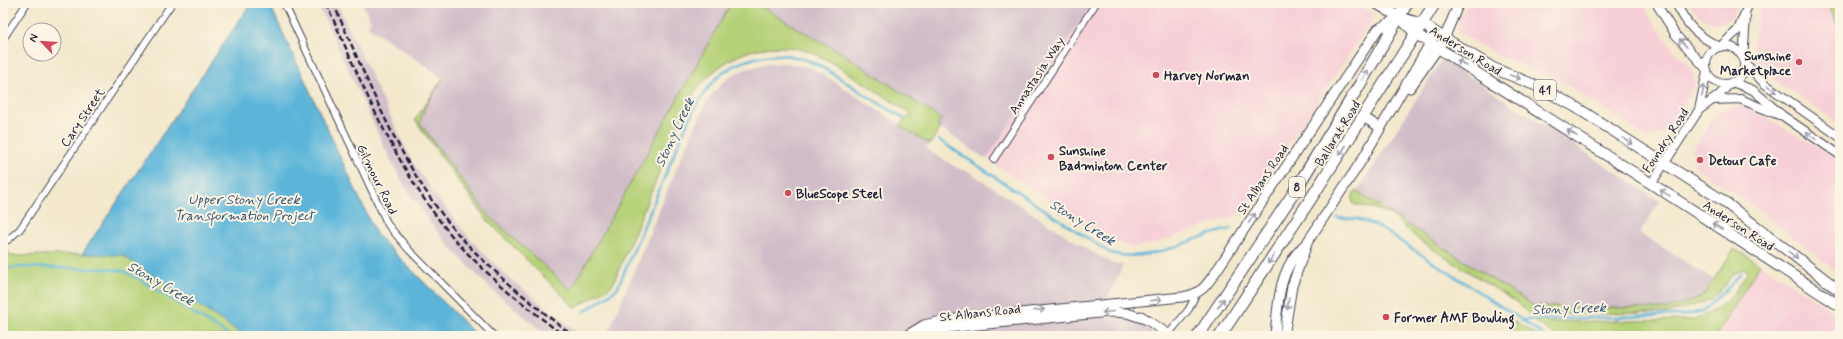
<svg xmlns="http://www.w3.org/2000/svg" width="1843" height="339" font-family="Mynerve,sans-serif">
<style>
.built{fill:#f6cfd7}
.industrial{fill:#d1bdc9}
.green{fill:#b5d177;stroke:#6c7a59}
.water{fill:#5cb5d9;stroke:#3f6c8a}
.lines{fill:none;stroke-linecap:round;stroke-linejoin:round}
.stream{stroke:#5cb5d9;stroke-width:2.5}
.minor-casing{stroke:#414051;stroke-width:8}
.tertiary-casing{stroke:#414051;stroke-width:10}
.secondary-casing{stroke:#414051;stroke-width:11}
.primary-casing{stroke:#414051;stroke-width:12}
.trunk-casing{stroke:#414051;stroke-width:13}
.minor{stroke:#fff;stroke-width:6}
.tertiary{stroke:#fff;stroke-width:8}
.secondary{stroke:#fff;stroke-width:9}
.primary{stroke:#fff;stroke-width:10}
.trunk{stroke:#fff;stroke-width:11}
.rail{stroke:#22223b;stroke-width:2.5;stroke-dasharray:6 3;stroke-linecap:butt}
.oneway{stroke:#9c9ca7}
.poi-dot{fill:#d1495b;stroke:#fcf5e5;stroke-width:1.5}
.labels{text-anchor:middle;stroke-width:4;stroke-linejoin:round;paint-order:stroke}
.shield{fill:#fcf5e5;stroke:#63616e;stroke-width:1}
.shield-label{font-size:12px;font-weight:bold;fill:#22223b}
.street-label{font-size:13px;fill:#22223b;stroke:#fcf5e5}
.poi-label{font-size:13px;font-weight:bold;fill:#22223b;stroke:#fcf5e5;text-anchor:start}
.water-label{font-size:14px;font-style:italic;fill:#365572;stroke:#fcf5e5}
</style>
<rect width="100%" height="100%" fill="#fcf5e5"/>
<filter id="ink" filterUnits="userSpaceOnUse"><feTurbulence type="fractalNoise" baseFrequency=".025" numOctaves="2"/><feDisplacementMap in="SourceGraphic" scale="8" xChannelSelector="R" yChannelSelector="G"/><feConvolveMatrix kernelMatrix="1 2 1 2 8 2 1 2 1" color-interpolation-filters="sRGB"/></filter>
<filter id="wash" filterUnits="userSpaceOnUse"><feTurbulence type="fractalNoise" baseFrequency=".012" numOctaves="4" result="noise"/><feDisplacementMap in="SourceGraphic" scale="16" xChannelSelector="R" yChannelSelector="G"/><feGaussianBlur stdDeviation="0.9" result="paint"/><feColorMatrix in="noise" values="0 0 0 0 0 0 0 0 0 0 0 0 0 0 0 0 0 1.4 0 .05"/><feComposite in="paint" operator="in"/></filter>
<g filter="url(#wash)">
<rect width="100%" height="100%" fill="#f3e8cc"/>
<!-- built -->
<g class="built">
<path d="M1018,3H1356L1375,15L1243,213L1152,244L1131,247L1107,239L937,126Z"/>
<path d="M1468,3H1645L1649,16L1675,52L1688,65L1693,73L1695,83L1693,91L1667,132L1648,138L1558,79L1501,57L1456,31L1463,12Z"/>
<path d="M1689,3H1738L1732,16L1727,21L1715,24L1699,16Z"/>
<path d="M1761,3H1826L1840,28V124L1767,75L1759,65L1754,51L1753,45Z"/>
<path d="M1729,107H1748L1840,160V274L1748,202L1696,168L1692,151L1717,113Z"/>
<path d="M1760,264L1840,316V336H1716Z"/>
</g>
<!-- industrial -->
<g class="industrial">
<path d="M317,3H337L411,160L436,196L471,240L509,278L582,336H548L493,291L449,246L428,220L403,183L389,157Z"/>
<path d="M362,3H731L571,290L488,215L419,123L425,107L443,78L368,26L371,21Z"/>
<path d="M756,3H1093L986,159L937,126L941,119L839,51L800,30Z"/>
<path d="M1442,59L1660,201L1640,233L1714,280L1702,297L1666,309L1534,306L1357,192Z"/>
<path d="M785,63L807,67L822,74L930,144L926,149L957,168L969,172L1090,251L1113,263L1123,265L1098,318L1122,317L1139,322L1156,336H607L675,172L704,107L712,94L723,82L738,72L763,64Z"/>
</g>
<!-- green -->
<g class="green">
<path d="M251,3H269L376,234L477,336H3V250L8,251L10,256L82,254Z"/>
<path d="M731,3H756L800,30L839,51L941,119L937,126L940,128L930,144L900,126L904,119L906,120L911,114C892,102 874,89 855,77C840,68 826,58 810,52C761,36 713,59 688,103L613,284L609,288L575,308L487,220L415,120L443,78L425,107L420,123L488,215L571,290Z"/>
<path d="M1826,3H1840V28L1838,26Z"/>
<path d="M1356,191L1534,306L1666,309L1702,297L1734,249L1760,264L1716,336H1556L1533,320H1546V322L1691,320C1721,310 1732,299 1748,271L1743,269L1733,274L1724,287L1710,300L1669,313L1546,314V317C1532,317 1527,314 1519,304L1420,241L1391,215L1376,209L1353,204V195Z"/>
<path d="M1510,320L1521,325L1539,336H1511Z"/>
</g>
<!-- water -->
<path class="water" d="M251,3H269L376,234L477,336H245L122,255L82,254Z"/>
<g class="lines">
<!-- stream -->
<g class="stream">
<path d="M939,140L1110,253C1152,265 1191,236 1231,229"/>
<path d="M1337,218L1357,219L1377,226L1522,320L1685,315L1703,311L1728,288L1741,273"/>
<path d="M3,269L19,267L110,269L123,271L139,279L230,336"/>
<path d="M584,312L613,292L618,287L689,119C706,87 719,67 755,58C799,47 824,68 858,90C873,100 889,109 905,119"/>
<path d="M1522,320L1545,336"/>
</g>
</g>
</g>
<g filter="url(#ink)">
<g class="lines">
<!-- minor casing -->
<g class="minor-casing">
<g id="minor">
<path d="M284,3L388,225L409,250L494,336"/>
<path d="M3,39L27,3"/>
<path d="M994,159L1096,3"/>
<path d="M8,240L20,229L172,3"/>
<path d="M1167,336L1189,309L1196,294"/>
</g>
</g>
<!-- tertiary casing -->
<g class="tertiary-casing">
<g id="tertiary">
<path d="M1656,3L1675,34L1707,70"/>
<path d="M1676,3C1687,26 1697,36 1720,47"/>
<path d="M1721,46L1738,30L1749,3"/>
<circle cx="1725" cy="65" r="19"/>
<path d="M1743,59L1746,17"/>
<path d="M1744,62L1765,84L1840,137"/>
<path d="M1732,82L1753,90L1783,116L1840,155"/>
<path d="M1713,100L1740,99L1779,115"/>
<path d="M1699,110L1718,96L1731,83"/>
<path d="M1651,184L1699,110L1707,71"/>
</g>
</g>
<!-- secondary casing -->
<g class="secondary-casing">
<g id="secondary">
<path d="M1410,88L1443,41L1459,3"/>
<path d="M1363,117L1381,128"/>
<path d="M1141,316L1171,336"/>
<path d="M906,336L924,325L947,320L1182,297C1202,294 1206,286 1217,270L1378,29L1399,17"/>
<path d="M912,336L947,328L1110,312L1127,313L1145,319"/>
<path d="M1275,336C1278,303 1278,272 1303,246"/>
<path d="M1284,336L1292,286L1308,241L1362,160L1436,33"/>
</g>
</g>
<!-- primary casing -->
<g class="primary-casing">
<g id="primary">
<path d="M1376,3L1399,17L1422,24L1493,68L1537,86L1574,106L1722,200L1840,291"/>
<path d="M1400,18L1416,34L1680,202L1840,306"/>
</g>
</g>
<!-- trunk casing -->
<g class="trunk-casing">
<g id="trunk">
<path d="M1198,336L1293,194L1362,81L1407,3"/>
<path d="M1220,336L1312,197L1435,3"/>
</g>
</g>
<!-- minor -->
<use href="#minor" class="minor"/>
<!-- tertiary -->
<use href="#tertiary" class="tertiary"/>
<!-- secondary -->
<use href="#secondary" class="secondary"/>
<!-- primary -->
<use href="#primary" class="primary"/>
<!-- trunk -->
<use href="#trunk" class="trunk"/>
<!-- rail -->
<g class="rail">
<path d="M326,3C361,81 393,163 447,230C480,271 522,303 564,336"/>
<path d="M333,3C371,87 405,180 470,247C502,280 538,308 573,336"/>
</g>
</g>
<!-- one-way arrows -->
<defs><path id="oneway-shaft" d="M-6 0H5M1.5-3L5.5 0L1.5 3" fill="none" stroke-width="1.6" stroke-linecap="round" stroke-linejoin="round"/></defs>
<g class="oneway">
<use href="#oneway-shaft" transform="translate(1683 43) rotate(-133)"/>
<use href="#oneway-shaft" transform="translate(1462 63) rotate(-147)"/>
<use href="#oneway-shaft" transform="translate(1365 75) rotate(-60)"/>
<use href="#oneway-shaft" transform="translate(1515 77) rotate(21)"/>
<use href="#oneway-shaft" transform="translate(1772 89) rotate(36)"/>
<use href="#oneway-shaft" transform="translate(1703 91) rotate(-78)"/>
<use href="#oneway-shaft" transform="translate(1572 133) rotate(-147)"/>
<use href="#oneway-shaft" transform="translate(1811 136) rotate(-145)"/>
<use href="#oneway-shaft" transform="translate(1628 141) rotate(33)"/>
<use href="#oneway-shaft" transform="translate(1343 150) rotate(123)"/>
<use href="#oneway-shaft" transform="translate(1665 193) rotate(-148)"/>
<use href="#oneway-shaft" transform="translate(1252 218) rotate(-56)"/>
<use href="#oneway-shaft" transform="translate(1717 226) rotate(-147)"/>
<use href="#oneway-shaft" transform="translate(1793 255) rotate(38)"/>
<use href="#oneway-shaft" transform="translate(1271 259) rotate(124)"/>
<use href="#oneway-shaft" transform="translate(1156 300) rotate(-6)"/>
<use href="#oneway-shaft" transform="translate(1221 303) rotate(-56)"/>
<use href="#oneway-shaft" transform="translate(1288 304) rotate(99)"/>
<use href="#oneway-shaft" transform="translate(1039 310) rotate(-6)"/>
<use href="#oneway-shaft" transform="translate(1108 312) rotate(175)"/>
</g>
</g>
<!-- markers -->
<g class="poi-dot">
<circle cx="1799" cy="62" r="4"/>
<circle cx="1156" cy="75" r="4"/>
<circle cx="1051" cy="157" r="4"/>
<circle cx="1700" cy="160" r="4"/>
<circle cx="788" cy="193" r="4"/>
<circle cx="1386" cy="317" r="4"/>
</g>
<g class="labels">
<!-- shield labels -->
<g class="shield">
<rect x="1534" y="80" width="22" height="20" rx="3"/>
<rect x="1289" y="177" width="16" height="20" rx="3"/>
</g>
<g class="shield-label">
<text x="1545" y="94">41</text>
<text x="1297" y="191">8</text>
</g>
<!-- street labels -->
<g class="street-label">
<text transform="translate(1466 50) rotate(32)" y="5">Anderson Road</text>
<text transform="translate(1036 75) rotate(-57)" y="5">Annastasia Way</text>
<text transform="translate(82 117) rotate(-56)" y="5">Cary Street</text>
<text transform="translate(1337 133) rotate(-58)" y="5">Ballarat Road</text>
<text transform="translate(1665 140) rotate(-57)" y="5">Foundry Road</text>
<text transform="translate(378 179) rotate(64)" y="5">Gilmour Road</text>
<text transform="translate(1262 179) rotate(-56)" y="5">St Albans Road</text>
<text transform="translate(1739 225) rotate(33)" y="5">Anderson Road</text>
<text transform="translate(980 312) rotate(-6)" y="5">St Albans Road</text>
</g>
<!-- poi labels -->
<g class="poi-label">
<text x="1791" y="60" text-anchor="end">Sunshine<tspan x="1791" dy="15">Marketplace</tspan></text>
<text x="1164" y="80">Harvey Norman</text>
<text x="1059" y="155">Sunshine<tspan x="1059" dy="15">Badminton Center</tspan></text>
<text x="1708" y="165">Detour Cafe</text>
<text x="796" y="198">BlueScope Steel</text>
<text x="1394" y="322">Former AMF Bowling</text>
</g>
<!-- water labels -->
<g class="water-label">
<text transform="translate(674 132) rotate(-65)" y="5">Stony Creek</text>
<text x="244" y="204">Upper Stony Creek<tspan x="244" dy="16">Transformation Project</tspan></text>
<text transform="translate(1083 222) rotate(32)" y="5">Stony Creek</text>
<text transform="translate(161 283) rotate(30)" y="5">Stony Creek</text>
<text transform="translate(1569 308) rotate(-2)" y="5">Stony Creek</text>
</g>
</g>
<!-- margin -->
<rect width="1843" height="339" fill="none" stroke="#fcf5e5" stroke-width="16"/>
<!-- north arrow -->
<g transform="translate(42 42) rotate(295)"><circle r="19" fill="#fcf5e5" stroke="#a5a1a1"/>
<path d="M0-3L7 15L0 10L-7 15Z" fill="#d1495b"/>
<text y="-6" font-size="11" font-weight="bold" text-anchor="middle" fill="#22223b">N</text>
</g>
</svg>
